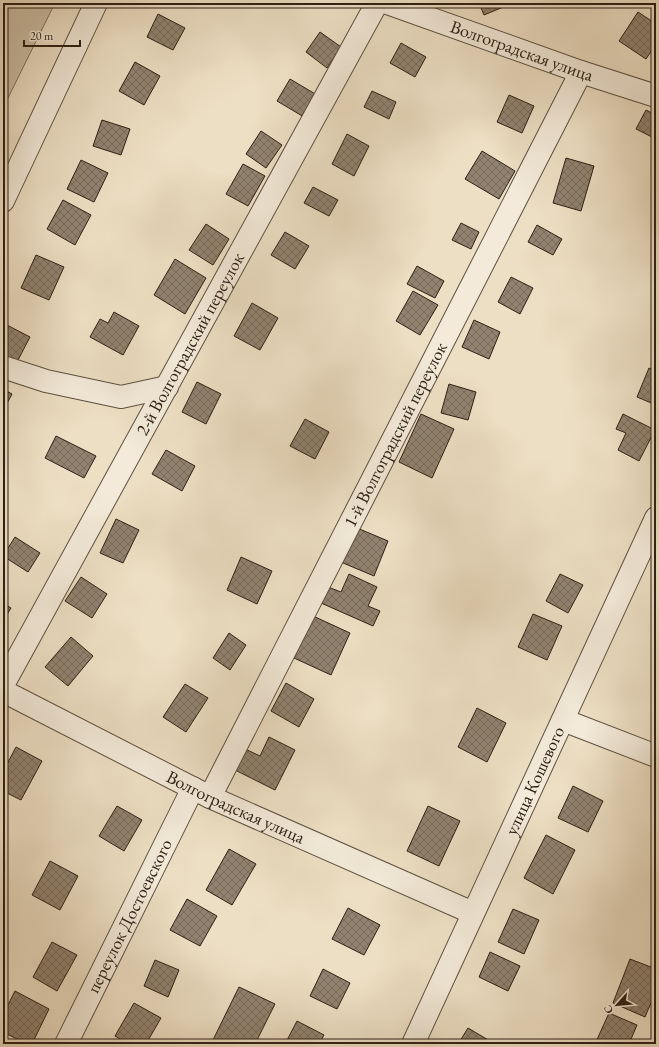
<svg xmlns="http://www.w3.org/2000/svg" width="659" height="1047" font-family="'EB Garamond',serif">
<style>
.green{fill:#ccbfa6;stroke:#7c705d}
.building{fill:url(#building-cross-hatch);stroke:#2d2014}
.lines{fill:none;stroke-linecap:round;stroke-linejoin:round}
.minor-casing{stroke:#5d5040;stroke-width:24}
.minor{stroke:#f3ead9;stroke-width:22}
.labels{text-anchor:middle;stroke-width:3;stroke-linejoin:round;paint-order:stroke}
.street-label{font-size:18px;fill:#2d2014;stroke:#f3ead9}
</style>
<defs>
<pattern id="building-cross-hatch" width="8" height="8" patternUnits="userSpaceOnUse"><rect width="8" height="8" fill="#918370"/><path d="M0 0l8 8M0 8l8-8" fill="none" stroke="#776b5b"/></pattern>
</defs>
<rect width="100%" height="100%" fill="#eddfc4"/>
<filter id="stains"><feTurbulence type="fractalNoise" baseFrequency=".005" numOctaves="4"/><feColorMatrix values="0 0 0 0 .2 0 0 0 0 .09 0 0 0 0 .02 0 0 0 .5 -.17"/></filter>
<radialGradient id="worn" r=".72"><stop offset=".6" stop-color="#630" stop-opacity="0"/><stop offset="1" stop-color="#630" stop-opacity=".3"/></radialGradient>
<!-- green -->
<path class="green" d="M3,3H55L3,108Z"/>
<!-- building -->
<g class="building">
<path d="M479,3H513L484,15Z"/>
<path d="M638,12L656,24V44L646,59L619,41Z"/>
<path d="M158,14L185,28L173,50L147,37Z"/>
<path d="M320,32L341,47L327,68L306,52Z"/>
<path d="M401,43L426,57L415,77L390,63Z"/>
<path d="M135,62L160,76L144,105L119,91Z"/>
<path d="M290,79L317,95L304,117L277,101Z"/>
<path d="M372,91L396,102L389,119L364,107Z"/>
<path d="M509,95L534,106L522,133L497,122Z"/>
<path d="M646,110L656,115V139L636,129Z"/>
<path d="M102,120L130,129L121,155L93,146Z"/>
<path d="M261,131L282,145L266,168L246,154Z"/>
<path d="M347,134L369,146L354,176L332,164Z"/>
<path d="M482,151L515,171L499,199L465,179Z"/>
<path d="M566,158L594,166L581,211L553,203Z"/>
<path d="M81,160L108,173L94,202L67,189Z"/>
<path d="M243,164L265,176L248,206L226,194Z"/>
<path d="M313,187L338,200L329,216L304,203Z"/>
<path d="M63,200L91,215L75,245L47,229Z"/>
<path d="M461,223L479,232L471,249L452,240Z"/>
<path d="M206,224L229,239L213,265L189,250Z"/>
<path d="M537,225L562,239L553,255L528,242Z"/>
<path d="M285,232L309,246L295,269L271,255Z"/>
<path d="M36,255L64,267L49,300L21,288Z"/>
<path d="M175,259L206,278L185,314L154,295Z"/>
<path d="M417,266L444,281L435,298L407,284Z"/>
<path d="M511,277L533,288L520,314L498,302Z"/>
<path d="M413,291L438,305L420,335L396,321Z"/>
<path d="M252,303L278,318L260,350L234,336Z"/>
<path d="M114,312L139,326L123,355L90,337L100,319L108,323Z"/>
<path d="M474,320L500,332L489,359L462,347Z"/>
<path d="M3,323L30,337L17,362L3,355Z"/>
<path d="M649,368L656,371V405L637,397Z"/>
<path d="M197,382L221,394L206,424L182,412Z"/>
<path d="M449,384L476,392L468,420L441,413Z"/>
<path d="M3,389L12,394L3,411Z"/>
<path d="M421,414L454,429L432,478L399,462Z"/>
<path d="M623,414L655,430L639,461L618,450L626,433L616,429Z"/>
<path d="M305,419L329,432L315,459L290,446Z"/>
<path d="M56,436L96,456L84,478L45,458Z"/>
<path d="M166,450L195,466L182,491L152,474Z"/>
<path d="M116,519L139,530L123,563L100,553Z"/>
<path d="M350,525L388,541L374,576L336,560Z"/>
<path d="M15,537L40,553L28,572L3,556Z"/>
<path d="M241,557L272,571L257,604L227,590Z"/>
<path d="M349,574L377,587L368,606L380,611L373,626L321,603L328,587L341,592Z"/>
<path d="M560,574L583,585L568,613L546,601Z"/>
<path d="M81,577L107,594L92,618L65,601Z"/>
<path d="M3,603L11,608L3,621Z"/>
<path d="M533,614L562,626L547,660L518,647Z"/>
<path d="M313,616L350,633L331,675L294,658Z"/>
<path d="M229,633L246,645L230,670L213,658Z"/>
<path d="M71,637L93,656L68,686L45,667Z"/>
<path d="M286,683L314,699L299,727L271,711Z"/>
<path d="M185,684L208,698L186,732L163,717Z"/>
<path d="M477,708L506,723L487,762L458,747Z"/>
<path d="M269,737L295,750L275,790L233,769L243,748L260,756Z"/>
<path d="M16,747L42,761L21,800L3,791V772Z"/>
<path d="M573,786L603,801L588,832L558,818Z"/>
<path d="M117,806L142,820L124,851L99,836Z"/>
<path d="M428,806L460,821L439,866L407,851Z"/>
<path d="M546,835L575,850L553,894L524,878Z"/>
<path d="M229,849L256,864L232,905L206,890Z"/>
<path d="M50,861L78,876L60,910L32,895Z"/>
<path d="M187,899L217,916L200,946L170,930Z"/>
<path d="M348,908L380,925L364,955L332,939Z"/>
<path d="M513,909L539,920L524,954L498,942Z"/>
<path d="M52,942L77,955L57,991L33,977Z"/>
<path d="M490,952L520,966L508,991L479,977Z"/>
<path d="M630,959L656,969V991L645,1017L613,1003Z"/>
<path d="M155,960L179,970L168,997L144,986Z"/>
<path d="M323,969L350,983L337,1009L310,996Z"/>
<path d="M239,987L275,1004L255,1044H211Z"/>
<path d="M15,991L49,1009L32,1044H27L3,1032V1015Z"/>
<path d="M134,1003L161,1018L146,1044H129L115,1036Z"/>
<path d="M609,1013L637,1025L629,1044H595Z"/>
<path d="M297,1021L324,1035L319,1044H285Z"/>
<path d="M468,1028L495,1044H458Z"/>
</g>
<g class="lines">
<!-- minor casing -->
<g class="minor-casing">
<g id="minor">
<path id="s1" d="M387,3L581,72L656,96"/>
<path d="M3,201L96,3"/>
<path d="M3,367L46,381L121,397L167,387"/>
<path id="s2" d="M3,685L377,3"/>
<path id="s3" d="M3,691L210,797L473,913"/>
<path d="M563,720L656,756"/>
<path id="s4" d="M210,797L581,72"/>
<path id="s5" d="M66,1044L193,788"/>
<path id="s6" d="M413,1044L656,518"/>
</g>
</g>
<!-- minor -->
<use href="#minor" class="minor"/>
</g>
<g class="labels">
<!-- street labels -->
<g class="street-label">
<text dy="6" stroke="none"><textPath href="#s1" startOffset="143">Волгоградская улица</textPath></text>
<text dy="6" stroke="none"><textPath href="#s2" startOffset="389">2-й Волгоградский переулок</textPath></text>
<text dy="6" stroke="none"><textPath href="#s4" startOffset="407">1-й Волгоградский переулок</textPath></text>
<text dy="6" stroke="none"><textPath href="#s6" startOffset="290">улица Кошевого</textPath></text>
<text dy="6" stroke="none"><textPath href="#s3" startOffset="260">Волгоградская улица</textPath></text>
<text dy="6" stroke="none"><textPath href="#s5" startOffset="143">переулок Достоевского</textPath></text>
</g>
</g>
<!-- margin -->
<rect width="659" height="1047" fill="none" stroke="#eddfc4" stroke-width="16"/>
<rect x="4" y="4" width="651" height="1039" fill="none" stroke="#2d2014" stroke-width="2"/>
<rect x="8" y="8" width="643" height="1031" fill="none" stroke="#2d2014"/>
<!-- north arrow -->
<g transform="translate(617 1005) rotate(243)" stroke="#f3ead9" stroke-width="3" paint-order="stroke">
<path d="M0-3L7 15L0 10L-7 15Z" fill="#2d2014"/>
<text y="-6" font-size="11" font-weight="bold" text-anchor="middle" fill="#2d2014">С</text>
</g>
<!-- scale -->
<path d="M24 40v6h56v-6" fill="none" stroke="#2d2014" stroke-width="2"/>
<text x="30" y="40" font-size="12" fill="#2d2014" stroke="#f3ead9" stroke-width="3" paint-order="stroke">20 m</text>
<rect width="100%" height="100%" filter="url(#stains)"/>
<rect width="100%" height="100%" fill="url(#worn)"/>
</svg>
